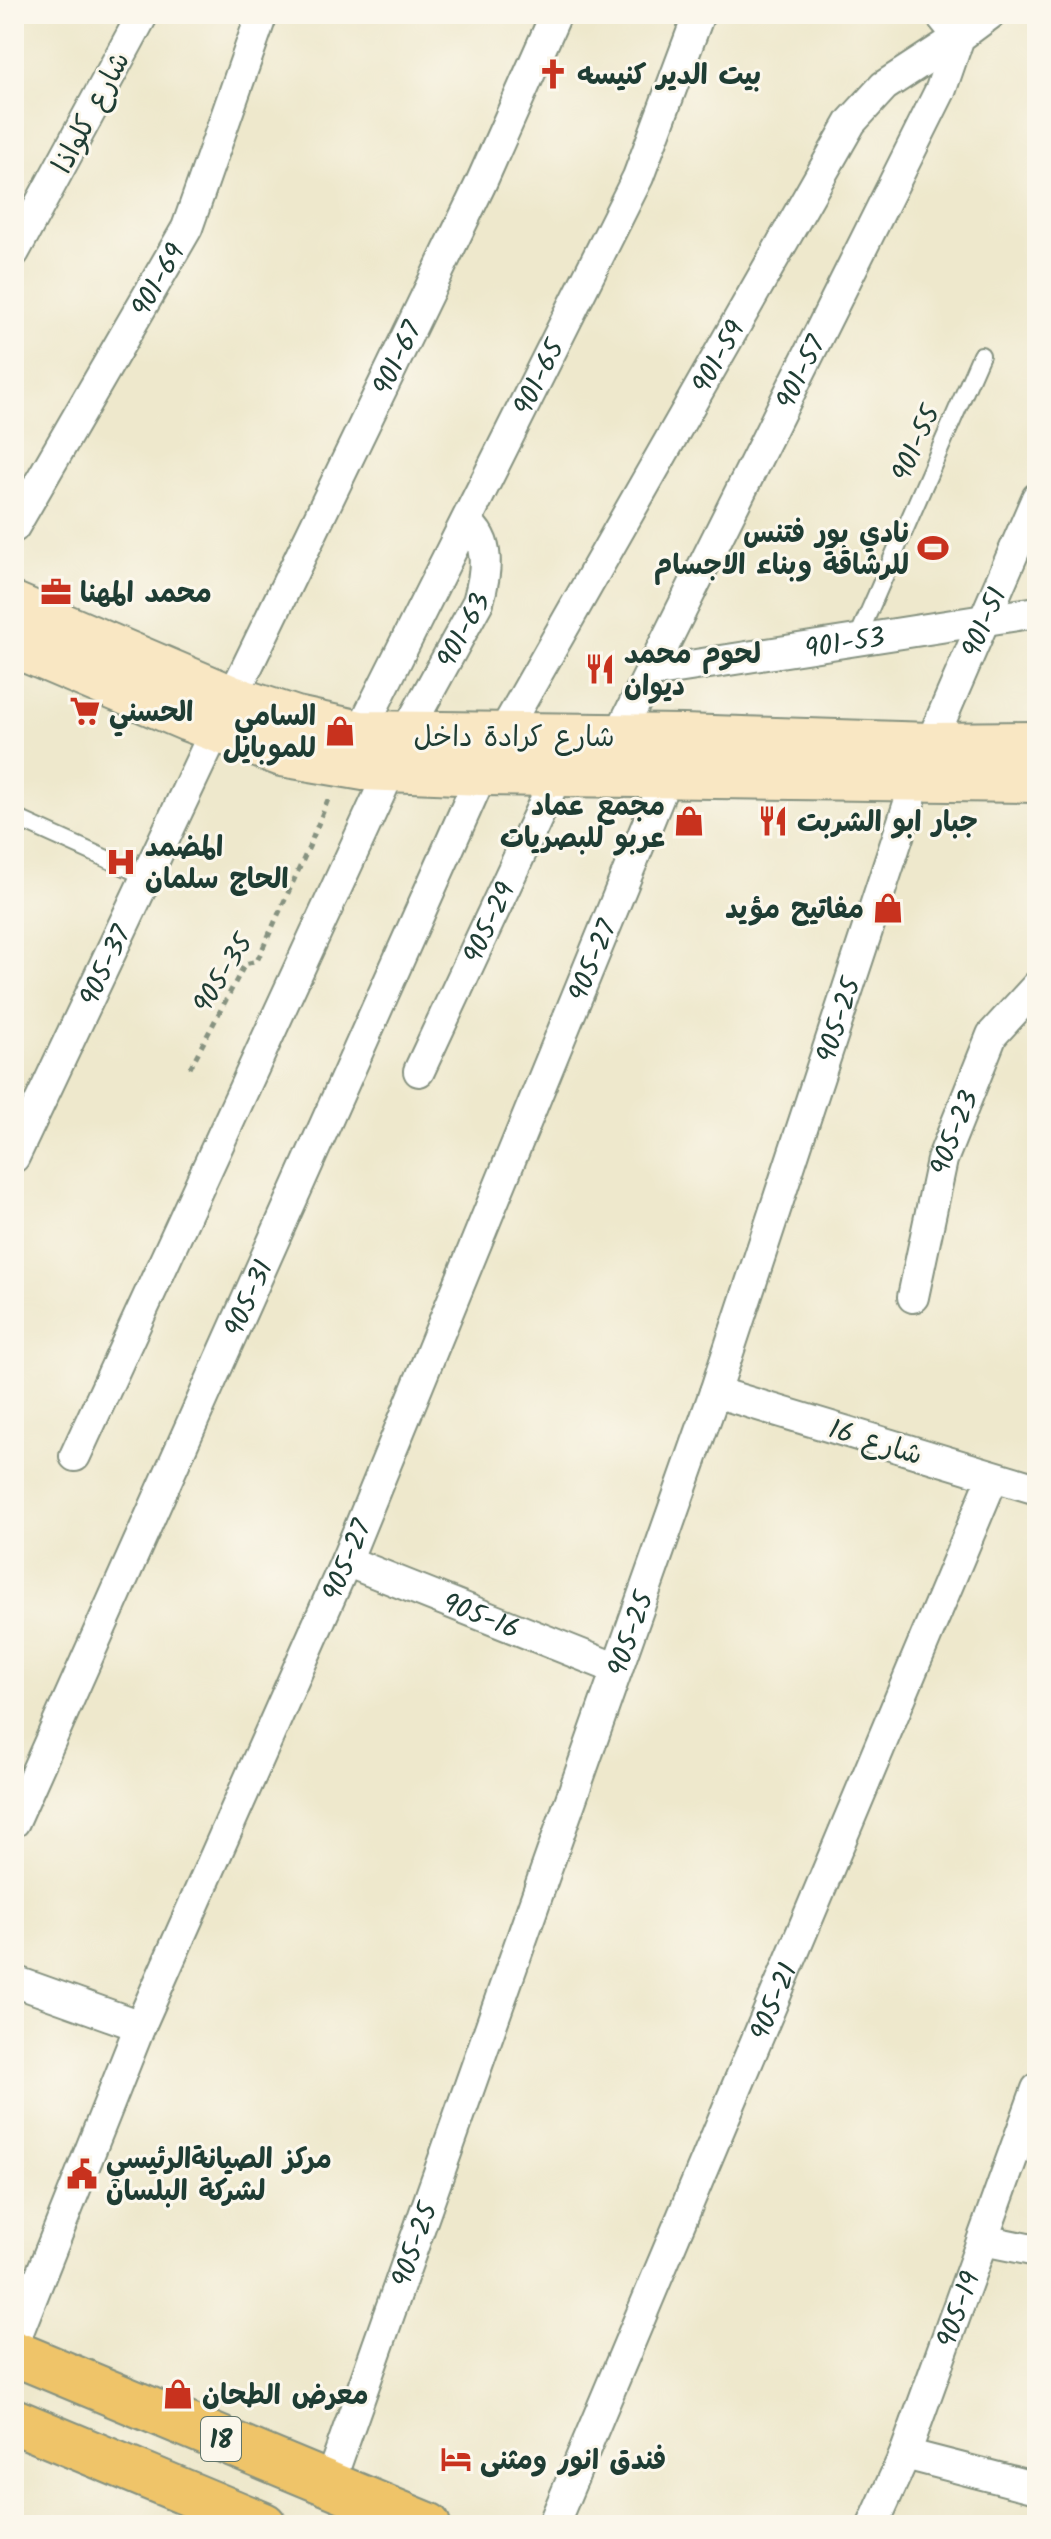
<svg xmlns="http://www.w3.org/2000/svg" width="1051" height="2539" font-family="Kalam,'Playpen Sans Arabic',sans-serif">
<style>
.lines{fill:none;stroke-linecap:round;stroke-linejoin:round}
.lane-casing{stroke:#869280;stroke-width:20}
.street-casing{stroke:#869280;stroke-width:34}
.secondary-casing{stroke:#869280;stroke-width:48}
.primary-casing{stroke:#869280;stroke-width:48}
.path{stroke:#869280;stroke-width:5;stroke-dasharray:6 6;stroke-linecap:butt}
.lane{stroke:#fff;stroke-width:16}
.street{stroke:#fff;stroke-width:30}
.secondary{stroke:#f9e7c3;stroke-width:44}
.primary{stroke:#efc469;stroke-width:44}
.labels{text-anchor:middle;stroke-width:6;stroke-linejoin:round;paint-order:stroke}
.shield{fill:#fbf7ec;stroke:#61756b;stroke-width:2}
.shield-label{font-size:26px;font-weight:bold;fill:#1f3d34}
.poi-label{font-size:28px;font-weight:bold;fill:#1f3d34;stroke:#fbf7ec;text-anchor:start}
.street-label{font-size:28px;fill:#1f3d34;stroke:#fbf7ec}
</style>
<rect width="100%" height="100%" fill="#fbf7ec"/>
<filter id="ink" filterUnits="userSpaceOnUse"><feTurbulence type="fractalNoise" baseFrequency=".0125" numOctaves="2"/><feDisplacementMap in="SourceGraphic" scale="16" xChannelSelector="R" yChannelSelector="G"/><feConvolveMatrix kernelMatrix="1 2 1 2 8 2 1 2 1" color-interpolation-filters="sRGB"/></filter>
<filter id="wash" filterUnits="userSpaceOnUse"><feTurbulence type="fractalNoise" baseFrequency=".006" numOctaves="4" result="noise"/><feDisplacementMap in="SourceGraphic" scale="32" xChannelSelector="R" yChannelSelector="G"/><feGaussianBlur stdDeviation="1.8" result="paint"/><feColorMatrix in="noise" values="0 0 0 0 0 0 0 0 0 0 0 0 0 0 0 0 0 1.4 0 .05"/><feComposite in="paint" operator="in"/></filter>
<g filter="url(#wash)">
<rect width="100%" height="100%" fill="#eee8cc"/>
</g>
<g filter="url(#ink)">
<g class="lines">
<!-- lane casing -->
<g class="lane-casing">
<g id="lane">
<path d="M857,639L981,355"/>
<path d="M14,817L147,877"/>
</g>
</g>
<!-- street casing -->
<g class="street-casing">
<g id="street">
<path d="M14,252L143,14"/>
<path id="s1" d="M14,527L187,228L262,14"/>
<path id="s2" d="M651,672L1037,612"/>
<path id="s3" d="M232,698L481,183L556,14"/>
<path id="s4" d="M360,733L638,177L699,14"/>
<path id="s5" d="M405,735L478,602C486,574 492,541 466,522"/>
<path id="s6" d="M501,737L851,122L884,86L959,37L940,14"/>
<path id="s7" d="M618,737L941,89L959,37L990,14"/>
<path id="s8" d="M930,745L1037,498"/>
<path id="s9" d="M419,1071L558,773"/>
<path id="s10" d="M14,1157L216,729"/>
<path id="s11" d="M913,1297L942,1160L992,1035L1037,986"/>
<path d="M715,1392L1037,1489"/>
<path d="M75,1456L391,769"/>
<path id="s12" d="M346,1561L617,1669"/>
<path id="s13" d="M14,1822L482,773"/>
<path d="M14,1981L140,2026"/>
<path d="M983,2240L1037,2251"/>
<path id="s14" d="M14,2342L140,2026L346,1561L668,774"/>
<path d="M905,2454L1037,2488"/>
<path id="s15" d="M329,2484L715,1392L917,779"/>
<path id="s16" d="M553,2525L993,1477"/>
<path id="s17" d="M873,2525L905,2454L1037,2089"/>
</g>
</g>
<!-- secondary casing -->
<g class="secondary-casing">
<g id="secondary">
<path d="M14,605L232,698L296,719L360,733L683,737L930,745L1037,744"/>
<path d="M14,645L188,719L282,754L364,768L482,773L1037,780"/>
</g>
</g>
<!-- primary casing -->
<g class="primary-casing">
<g id="primary">
<path d="M14,2353L428,2525"/>
<path d="M14,2421L264,2525"/>
</g>
</g>
<!-- path -->
<path class="path" d="M190,1068L245,964L257,961L309,847L329,797"/>
<!-- lane -->
<use href="#lane" class="lane"/>
<!-- street -->
<use href="#street" class="street"/>
<!-- secondary -->
<use href="#secondary" class="secondary"/>
<!-- primary -->
<use href="#primary" class="primary"/>
</g>
</g>
<!-- icons -->
<defs>
<g id="church-bare" transform="scale(2.4)"><path d="M-1.2-6h2.4v3.5h3.3v2.4h-3.3V6h-2.4V-.1h-3.3v-2.4h3.3Z" fill="#c8321e" stroke="#fbf7ec" stroke-width="2.5" paint-order="stroke"/></g>
<g id="stadium-bare" transform="scale(2.4)"><path d="M0-5a6.5 5 0 1 0 0 10a6.5 5 0 1 0 0-10ZM-3.5-1.8h7v3.6h-7Z" fill="#c8321e" stroke="#fbf7ec" stroke-width="2.5" paint-order="stroke"/></g>
<g id="office-bare" transform="scale(2.4)"><path d="M-6-3h4V-5.5h4V-3h4V5H-6ZM-1-4.5V-3h2v-1.5ZM-6 0V1H6V0Z" fill="#c8321e" stroke="#fbf7ec" stroke-width="2.5" paint-order="stroke"/></g>
<g id="restaurant-bare" transform="scale(2.4)"><path d="M-5-6h1v4h1v-4h1v4h1v-4h1v5L-1.5 .5V6h-2V.5L-5-1ZM5-6V6H3V1.5H1.5Q1.5-4 5-6Z" fill="#c8321e" stroke="#fbf7ec" stroke-width="2.5" paint-order="stroke"/></g>
<g id="supermarket-bare" transform="scale(2.4)"><path d="M-6-5.5h2.5l.6 2H6L4.5 2H-2.5L-4.4-4H-6ZM-1.5 3.2a1.3 1.3 0 1 0 .1 0ZM3 3.2a1.3 1.3 0 1 0 .1 0Z" fill="#c8321e" stroke="#fbf7ec" stroke-width="2.5" paint-order="stroke"/></g>
<g id="shop-bare" transform="scale(2.4)"><path d="M-5-2.5h2.3a2.7 3.5 0 0 1 5.4 0H5L5.5 6h-11ZM-1.5-2.5h3a1.5 2.3 0 0 0-3 0Z" fill="#c8321e" stroke="#fbf7ec" stroke-width="2.5" paint-order="stroke"/></g>
<g id="hospital-bare" transform="scale(2.4)"><path d="M-5-5h3v3.5h4V-5h3V5h-3V1.5h-4V5h-3Z" fill="#c8321e" stroke="#fbf7ec" stroke-width="2.5" paint-order="stroke"/></g>
<g id="civic-bare" transform="scale(2.4)"><path d="M-.6-6.5H3V-4.5H.6V-3L4-1V1h2V6H-6V1h2V-1L-.6-3ZM-1.2 2.5V6h2.4V2.5Z" fill="#c8321e" stroke="#fbf7ec" stroke-width="2.5" paint-order="stroke"/></g>
<g id="hotel-bare" transform="scale(2.4)"><path d="M-6-4.5h1.5V1H6V5H4.5V3h-9V5H-6ZM-4 0a1.8 1.8 0 1 1 3.6 0ZM.5 0V-2.5h3Q6-2.5 6 0Z" fill="#c8321e" stroke="#fbf7ec" stroke-width="2.5" paint-order="stroke"/></g>
</defs>
<g fill-rule="evenodd">
<use href="#church-bare" x="553" y="74"/>
<use href="#stadium-bare" x="933" y="548"/>
<use href="#office-bare" x="56" y="592"/>
<use href="#restaurant-bare" x="600" y="669"/>
<use href="#supermarket-bare" x="85" y="711"/>
<use href="#shop-bare" x="340" y="731"/>
<use href="#shop-bare" x="689" y="821"/>
<use href="#restaurant-bare" x="773" y="821"/>
<use href="#hospital-bare" x="121" y="862"/>
<use href="#shop-bare" x="888" y="908"/>
<use href="#civic-bare" x="82" y="2174"/>
<use href="#shop-bare" x="178" y="2394"/>
<use href="#hotel-bare" x="456" y="2459"/>
</g>
<g class="labels">
<!-- shield labels -->
<rect class="shield" x="201" y="2417" width="40" height="44" rx="6"/>
<g class="shield-label">
<text x="221" y="2448">18</text>
</g>
<!-- poi labels -->
<g class="poi-label">
<text x="577" y="84">بيت الدير كنيسه</text>
<text x="909" y="542" text-anchor="end">نادي بور فتنس<tspan x="909" dy="32">للرشاقة وبناء الاجسام</tspan></text>
<text x="80" y="602">محمد المهنا</text>
<text x="624" y="663">لحوم محمد<tspan x="624" dy="32">ديوان</tspan></text>
<text x="109" y="721">الحسني</text>
<text x="316" y="725" text-anchor="end">السامي<tspan x="316" dy="32">للموبايل</tspan></text>
<text x="665" y="815" text-anchor="end">مجمع عماد<tspan x="665" dy="32">عربو للبصريات</tspan></text>
<text x="797" y="831">جبار ابو الشربت</text>
<text x="145" y="856">المضمد<tspan x="145" dy="32">الحاج سلمان</tspan></text>
<text x="864" y="918" text-anchor="end">مفاتيح مؤيد</text>
<text x="106" y="2168">مركز الصيانةالرئيسي<tspan x="106" dy="32">لشركة البلسان</tspan></text>
<text x="202" y="2404">معرض الطحان</text>
<text x="480" y="2469">فندق انور ومثنى</text>
</g>
<!-- street labels -->
<g class="street-label">
<text transform="translate(90 112) rotate(-62)" y="10">شارع كلواذا</text>
<text dy="10" stroke="none"><textPath href="#s1" startOffset="286">901-69</textPath></text>
<text dy="10" stroke="none"><textPath href="#s6" startOffset="438">901-59</textPath></text>
<text dy="10" stroke="none"><textPath href="#s3" startOffset="378">901-67</textPath></text>
<text dy="10" stroke="none"><textPath href="#s7" startOffset="408">901-57</textPath></text>
<text dy="10" stroke="none"><textPath href="#s4" startOffset="398">901-65</textPath></text>
<text transform="translate(915 443) rotate(-66)" y="10">901-55</text>
<text dy="10" stroke="none"><textPath href="#s8" startOffset="134">901-51</textPath></text>
<text dy="10" stroke="none"><textPath href="#s5" startOffset="120">901-63</textPath></text>
<text dy="10" stroke="none"><textPath href="#s2" startOffset="196">901-53</textPath></text>
<text x="514" y="746">شارع كرادة داخل</text>
<text dy="10" stroke="none"><textPath href="#s9" startOffset="164">905-29</textPath></text>
<text dy="10" stroke="none"><textPath href="#s14" startOffset="1498">905-27</textPath></text>
<text dy="10" stroke="none"><textPath href="#s10" startOffset="212">905-37</textPath></text>
<text transform="translate(222 973) rotate(-58)" y="10">905-35</text>
<text dy="10" stroke="none"><textPath href="#s15" startOffset="1550">905-25</textPath></text>
<text dy="10" stroke="none"><textPath href="#s11" startOffset="170">905-23</textPath></text>
<text dy="10" stroke="none"><textPath href="#s13" startOffset="574">905-31</textPath></text>
<text transform="translate(876 1441) rotate(17)" y="10">شارع 16</text>
<text dy="10" stroke="none"><textPath href="#s14" startOffset="850">905-27</textPath></text>
<text dy="10" stroke="none"><textPath href="#s12" startOffset="146">905-16</textPath></text>
<text dy="10" stroke="none"><textPath href="#s15" startOffset="902">905-25</textPath></text>
<text dy="10" stroke="none"><textPath href="#s16" startOffset="568">905-21</textPath></text>
<text dy="10" stroke="none"><textPath href="#s15" startOffset="254">905-25</textPath></text>
<text dy="10" stroke="none"><textPath href="#s17" startOffset="232">905-19</textPath></text>
</g>
</g>
<!-- margin -->
<rect width="1051" height="2539" fill="none" stroke="#fbf7ec" stroke-width="48"/>
</svg>
